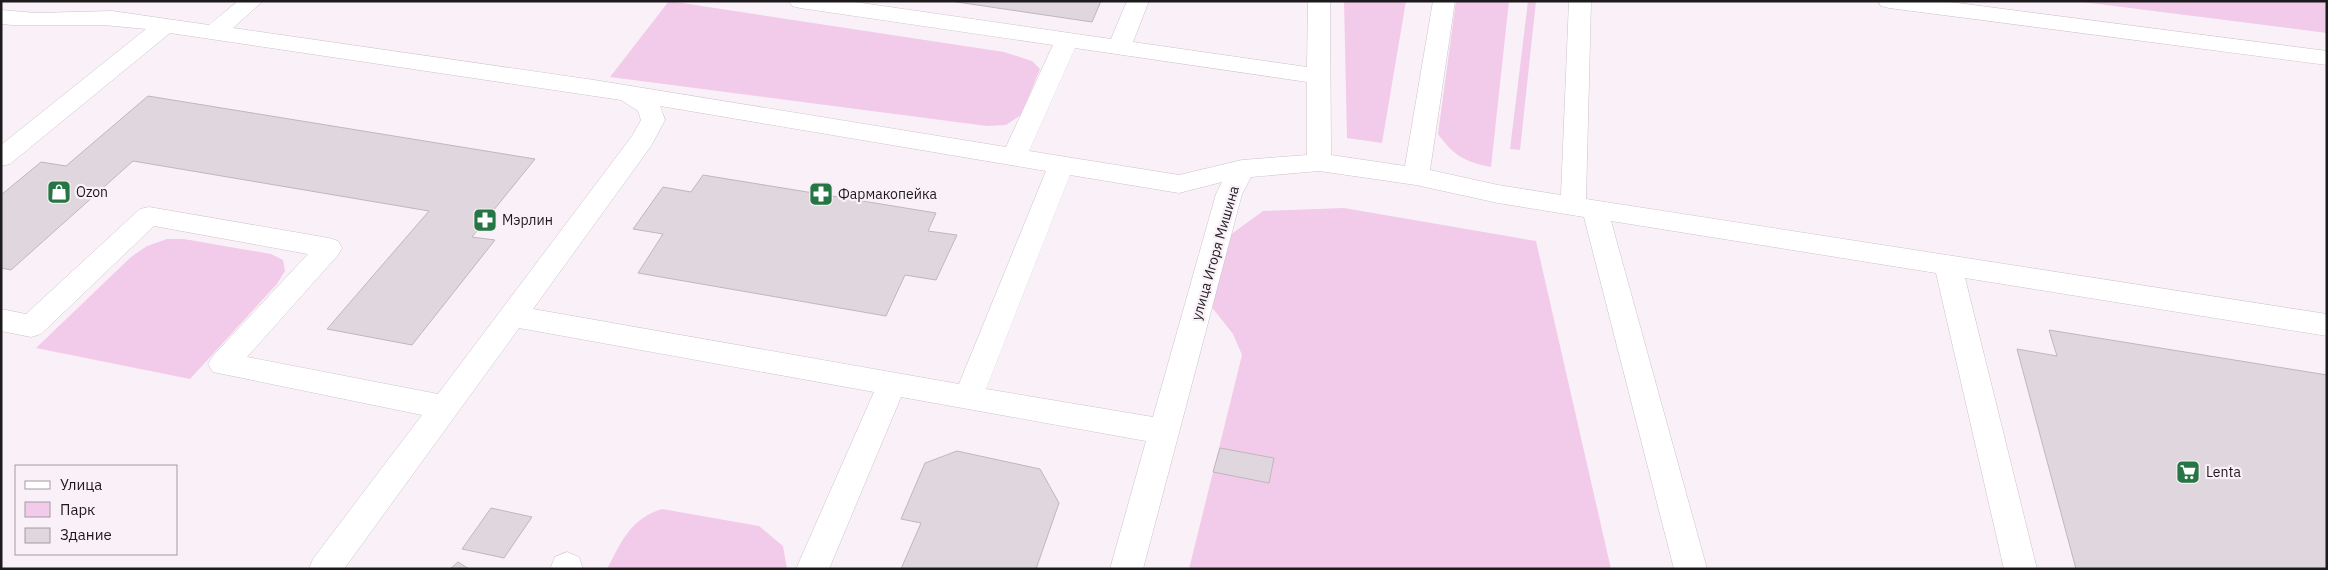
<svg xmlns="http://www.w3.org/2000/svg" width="2328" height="570" font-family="'IBM Plex Sans',sans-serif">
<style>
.green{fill:#f1cbe9}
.building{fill:#dfd7dd;stroke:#bfb7bd}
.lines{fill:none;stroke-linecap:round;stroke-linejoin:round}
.minor-casing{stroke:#ccc3ca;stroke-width:1}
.minor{fill:#fff;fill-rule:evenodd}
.labels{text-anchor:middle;stroke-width:4.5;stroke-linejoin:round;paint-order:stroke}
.poi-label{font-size:14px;fill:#1d1a1d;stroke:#faf1f8;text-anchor:start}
.street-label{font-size:14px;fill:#1d1a1d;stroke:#faf1f8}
</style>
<rect width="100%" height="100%" fill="#faf1f8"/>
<!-- green -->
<g class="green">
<path d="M669,1L1004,52L1032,61L1040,69L1021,115L1006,125L987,126L610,77Z"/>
<path d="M1344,1H1406L1382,143L1347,138Z"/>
<path d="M1456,1H1509L1491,167C1465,162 1454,156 1438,134Z"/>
<path d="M1528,1H1536L1520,150L1510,149Z"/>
<path d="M2075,1H2327V33Z"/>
<path d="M1344,208L1536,241L1611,569H1189L1242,355L1233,334L1210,305L1226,238L1263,211Z"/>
<path d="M167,239H184L271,254L283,260L285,271L277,284L190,379L36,348L131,257L147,246Z"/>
<path d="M662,509L759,526L783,546L787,569H607C622,541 630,519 662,509Z"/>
</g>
<!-- building -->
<g class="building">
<path d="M950,1H1101L1092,22Z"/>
<path d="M148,96L535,159L472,237L495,240L412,345L327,329L429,211L133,161L11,270L1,268V195L41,162L66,166Z"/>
<path d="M703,175L936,213L928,231L957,235L936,280L905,275L886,316L638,273L663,234L633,229L663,187L691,192Z"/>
<path d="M2049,330L2327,375V569H2076L2017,349L2057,356Z"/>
<path d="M1220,448L1274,458L1269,483L1213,472Z"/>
<path d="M957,451L1040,469L1059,503L1036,569H901L921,523L901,519L925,463Z"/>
<path d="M491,508L532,517L504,558L462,549Z"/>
<path d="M458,562L469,569H450Z"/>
</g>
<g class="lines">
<!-- minor casing -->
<g class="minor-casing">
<g id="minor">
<path d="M238,1H263L233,28L594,80L1006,147L1053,45L800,8L792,6L789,1H848L1111,39L1127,1H1149L1133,42L1307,67L1308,1H1330L1331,155L1405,166L1433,1H1455L1430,170L1498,185L1561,195L1569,1H1591L1586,199L2327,314V336L1965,278L2037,569H2004L1936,273L1611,221L1707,569H1674L1584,217L1498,203L1416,185L1319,171L1251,177L1242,194L1143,569H1110L1146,441L901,397L829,569H796L874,392L519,328L344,569H309L313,559L422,415L213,372L208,364L213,356L308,254L154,226L41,334L31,337L1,331V309L26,314L140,209L149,207L329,238L338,241L342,248L338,255L247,357L438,394L632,136L641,120L638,111L621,100L170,33L10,164L1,166V145L146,29L104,25H13L1,24V10L36,13L112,11L209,25ZM1075,48L1307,82V155L1242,160L1179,175L1029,151ZM660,106L1046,171L959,384L533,309L651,146L665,120ZM1070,175L1179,193L1222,182L1216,194L1153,417L986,389Z"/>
<path d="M1878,1H1942L2327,51V65L1889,8L1881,6Z"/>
<path d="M567,552L579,557L583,569H550L555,557Z"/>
</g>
</g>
<!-- minor -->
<use href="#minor" class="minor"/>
</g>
<!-- icons -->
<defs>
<g id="shop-square" transform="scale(1.25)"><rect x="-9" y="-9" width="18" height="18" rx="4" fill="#267544" stroke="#faf1f8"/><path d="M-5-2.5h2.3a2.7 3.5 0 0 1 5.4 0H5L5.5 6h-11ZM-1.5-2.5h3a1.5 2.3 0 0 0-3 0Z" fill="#fff"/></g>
<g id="pharmacy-square" transform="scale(1.25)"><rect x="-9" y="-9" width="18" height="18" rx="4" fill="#267544" stroke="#faf1f8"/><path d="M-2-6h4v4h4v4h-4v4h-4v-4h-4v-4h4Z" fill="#fff"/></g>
<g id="supermarket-square" transform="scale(1.25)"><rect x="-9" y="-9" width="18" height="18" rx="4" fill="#267544" stroke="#faf1f8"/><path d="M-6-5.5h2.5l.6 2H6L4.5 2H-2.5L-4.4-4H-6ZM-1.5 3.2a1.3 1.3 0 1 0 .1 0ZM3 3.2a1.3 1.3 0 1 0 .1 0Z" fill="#fff"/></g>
</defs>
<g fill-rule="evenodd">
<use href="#shop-square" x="59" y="192"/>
<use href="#pharmacy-square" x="821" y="194"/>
<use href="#pharmacy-square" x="485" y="220"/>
<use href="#supermarket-square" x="2188" y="472"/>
</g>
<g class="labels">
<!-- poi labels -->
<g class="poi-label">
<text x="76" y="197">Ozon</text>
<text x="838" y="199">Фармакопейка</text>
<text x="502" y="225">Мэрлин</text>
<text x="2206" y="477">Lenta</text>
</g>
<!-- street labels -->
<g class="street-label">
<text transform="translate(1215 253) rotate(-74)" y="5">улица Игоря Мишина</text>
</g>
</g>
<!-- border -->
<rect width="2328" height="570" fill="none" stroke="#1d1a1d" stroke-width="5"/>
<!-- legend -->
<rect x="15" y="465" width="162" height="90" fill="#faf1f8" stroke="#a29ba0"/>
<rect x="25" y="481" width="25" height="8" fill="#ffffff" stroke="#a29ba0"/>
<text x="60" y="490" font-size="15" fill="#1d1a1d">Улица</text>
<rect x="25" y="502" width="25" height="15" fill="#f1cbe9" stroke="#a29ba0"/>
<text x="60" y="515" font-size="15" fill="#1d1a1d">Парк</text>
<rect x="25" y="528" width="25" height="15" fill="#dfd7dd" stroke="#a29ba0"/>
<text x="60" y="540" font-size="15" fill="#1d1a1d">Здание</text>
</svg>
